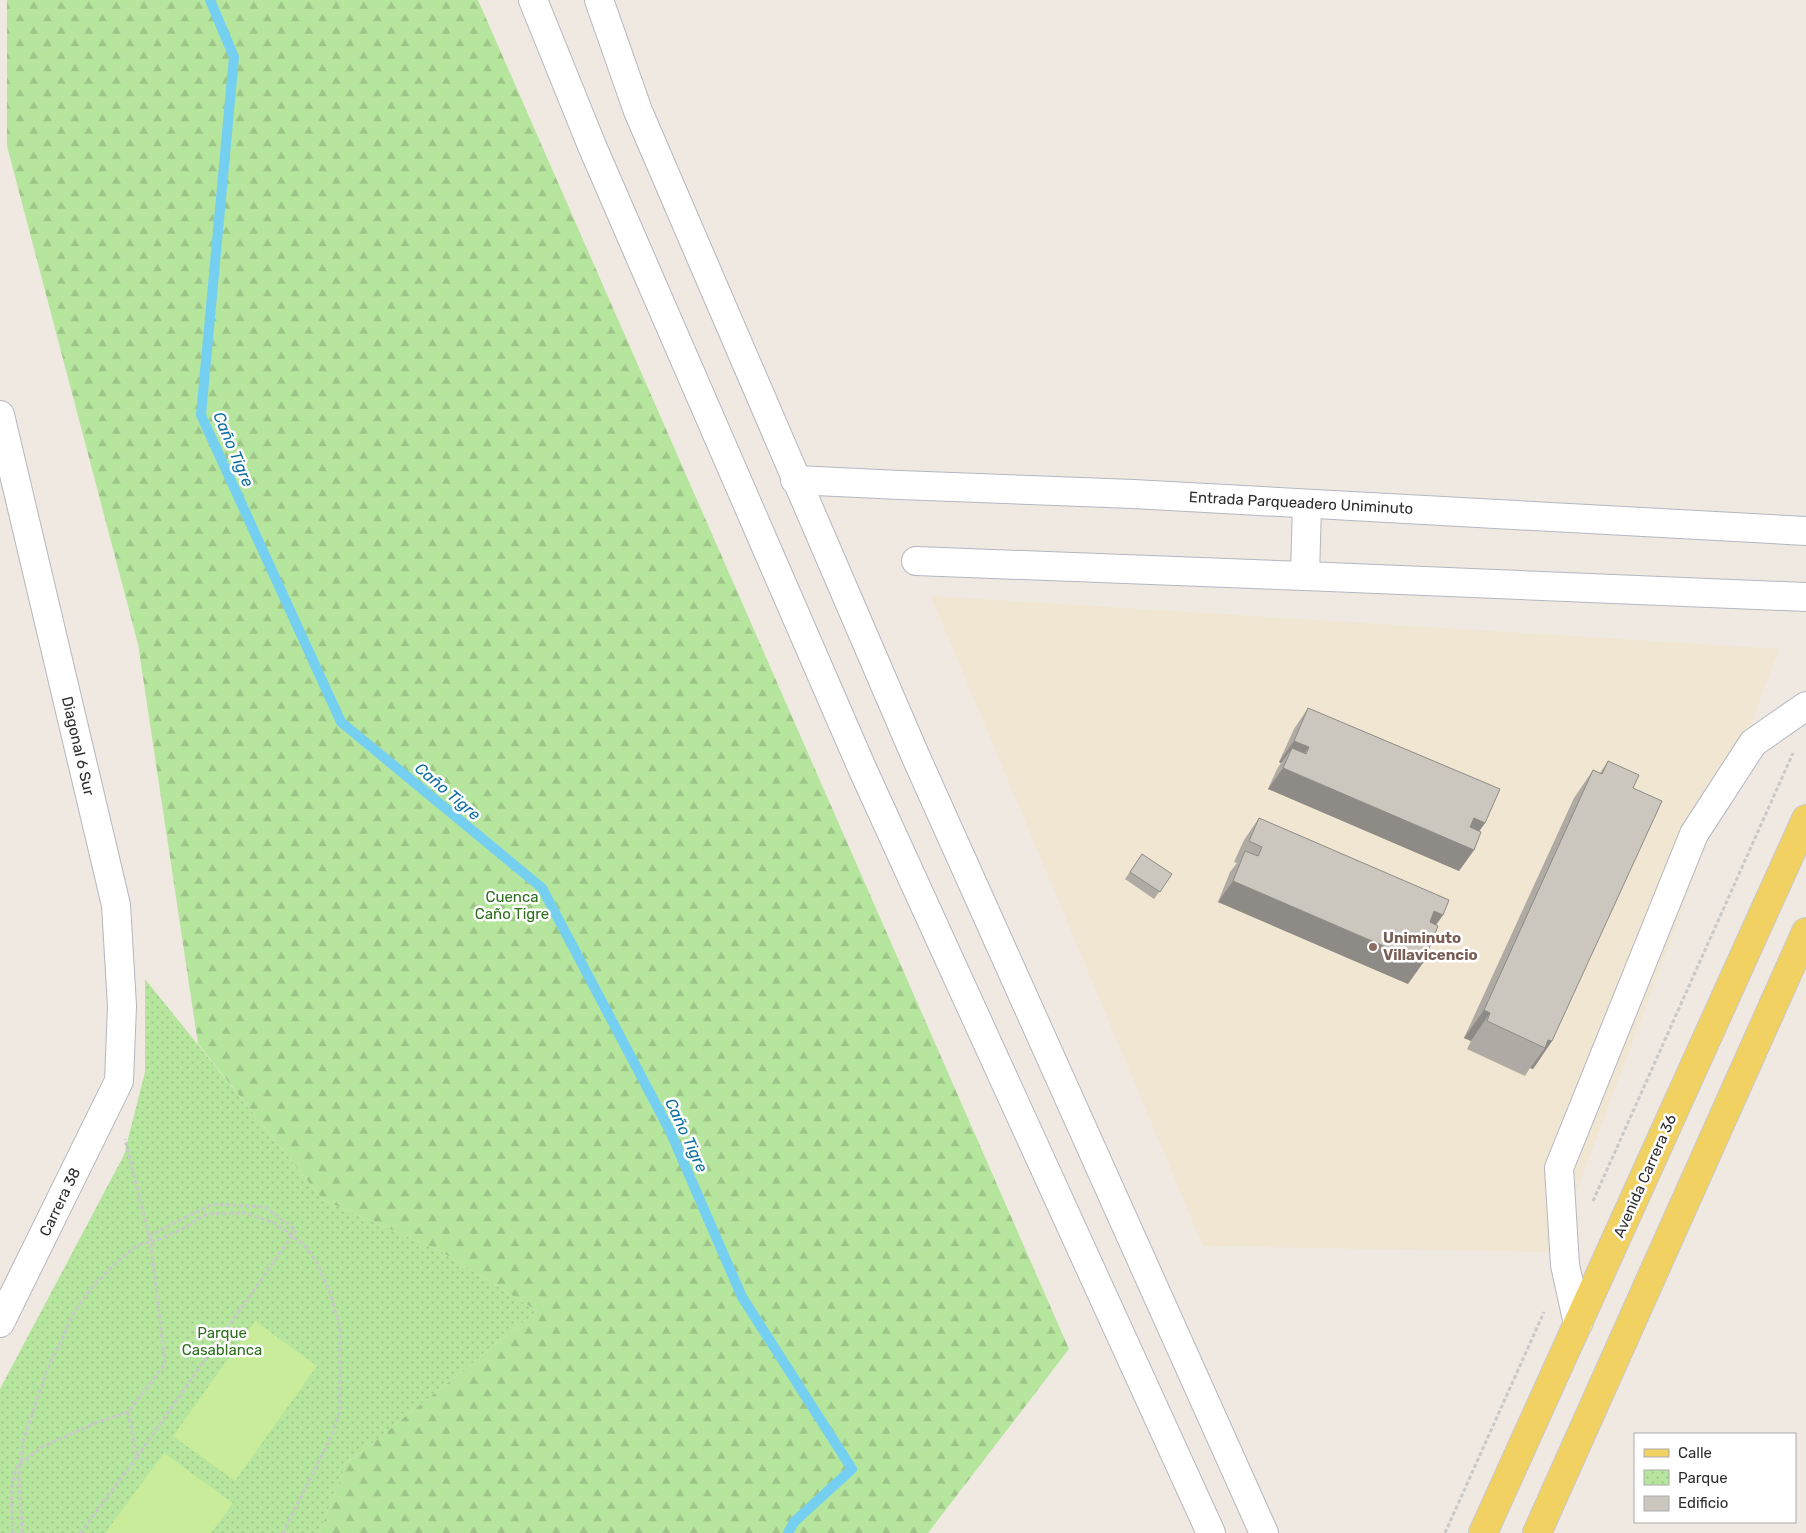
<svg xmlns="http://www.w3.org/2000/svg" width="1806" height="1533" font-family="Rubik,sans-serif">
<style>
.education{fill:#f0e6d1}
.forest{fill:url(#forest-firs)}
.park{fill:url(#park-dots)}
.pitch{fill:#c9ec9a}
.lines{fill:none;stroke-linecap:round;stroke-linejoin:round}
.stream{stroke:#75cff0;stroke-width:10}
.minor-casing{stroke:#b4b7c1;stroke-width:30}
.major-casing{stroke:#c9c9c9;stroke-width:30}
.path{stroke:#c9c9c9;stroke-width:3;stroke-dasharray:4 2.5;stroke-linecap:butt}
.minor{stroke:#fff;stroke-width:28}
.major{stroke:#f2d163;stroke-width:28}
.wall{fill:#afaba4}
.shaded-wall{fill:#8e8b86}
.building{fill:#cbc7bf;stroke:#8e8b86}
.education-dot{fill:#8d6e63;stroke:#fff;stroke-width:2}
.labels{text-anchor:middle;stroke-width:5;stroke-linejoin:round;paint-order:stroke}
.street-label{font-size:15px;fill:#2e2e2e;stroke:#fff}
.park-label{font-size:15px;fill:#2c6e1b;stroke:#fff}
.education-label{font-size:15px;font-weight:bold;fill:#785e54;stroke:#fff;text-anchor:start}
.water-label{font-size:16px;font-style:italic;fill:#0d6fa3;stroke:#fff}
</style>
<defs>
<pattern id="forest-firs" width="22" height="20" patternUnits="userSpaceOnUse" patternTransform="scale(1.25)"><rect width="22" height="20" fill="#b6e59e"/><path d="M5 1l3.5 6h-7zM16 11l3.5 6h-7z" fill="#9dc588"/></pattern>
<pattern id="park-dots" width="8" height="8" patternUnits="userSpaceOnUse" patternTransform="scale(1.25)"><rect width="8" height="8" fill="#b6e59e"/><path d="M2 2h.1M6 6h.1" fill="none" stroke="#9dc588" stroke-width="1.8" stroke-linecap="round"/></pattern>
</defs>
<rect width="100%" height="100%" fill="#efe9e1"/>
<!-- education -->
<path class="education" d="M931,596L1779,649L1554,1252L1203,1246Z"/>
<!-- forest -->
<path class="forest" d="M7,0H478L1069,1349L928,1533H319L346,1464L537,1311L440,1251L323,1200L198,1044L138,644L7,146Z"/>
<!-- park -->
<path class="park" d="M145,979L323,1200L440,1251L537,1311L346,1464L319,1533H0V1389L124,1155L145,1072Z"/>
<!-- pitch -->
<g class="pitch">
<path d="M255,1321L317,1366L235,1481L173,1436Z"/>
<path d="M164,1453L233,1503L211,1533H105Z"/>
</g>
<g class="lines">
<!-- stream -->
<path class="stream" d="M210,0L234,57L201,415L341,722L542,888L670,1131L742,1297L852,1469L794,1522L788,1533"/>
<!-- minor casing -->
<g class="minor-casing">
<g id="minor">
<path d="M533,0L592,146L862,768L1211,1533"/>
<path d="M599,0L638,111L915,755L1264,1533"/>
<path d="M0,415L116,905L122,1006L119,1081L0,1323"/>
<path d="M795,480L900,485L1133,494L1806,531"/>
<path d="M1307,504L1305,576L1806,597"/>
<path d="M916,561L1305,576"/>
<path d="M1578,1324L1565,1265L1559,1168L1694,834L1753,743L1806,706"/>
</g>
</g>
<!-- major casing -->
<g class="major-casing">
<g id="major">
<path d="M1483,1533L1806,819"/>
<path d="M1537,1533L1806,932"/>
</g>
</g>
<!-- path -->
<g class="path">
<path d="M1593,1201L1793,753"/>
<path d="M137,1457L296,1230L265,1207L212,1204L149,1236"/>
<path d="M13,1533L11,1491L16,1467L42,1447L98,1422L128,1412L165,1364L151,1244L125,1139"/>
<path d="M22,1533L19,1475L23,1441L50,1362L60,1344L74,1312L93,1286L119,1260L138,1245L160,1239L182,1229L207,1214L245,1213L275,1223L304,1245L316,1261L330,1292L340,1328V1410L332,1435L283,1533"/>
<path d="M80,1533L137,1457L128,1412"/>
<path d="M1445,1533L1544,1312"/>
</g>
<!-- minor -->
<use href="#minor" class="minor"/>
<!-- major -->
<use href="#major" class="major"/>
</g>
<!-- wall -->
<g class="wall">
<path d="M1308,708L1485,823L1479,831L1474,850L1459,871L1268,789L1277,769L1281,763L1279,762L1294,729Z"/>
<path d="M1608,761L1633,788L1552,1041L1533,1069L1530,1068L1525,1076L1467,1049L1471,1041L1464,1038L1574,798L1593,770L1600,773Z"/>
<path d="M1259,818L1443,915L1436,925L1408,984L1218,902L1230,872L1237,863L1234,862L1244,840Z"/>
<path d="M1142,854L1172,874L1154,899L1125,879Z"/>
</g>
<!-- shaded-wall -->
<g class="shaded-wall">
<path d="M1294,741L1309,747L1294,768L1292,748L1281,763L1279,762Z"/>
<path d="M1283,768L1474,850L1459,871L1268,789Z"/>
<path d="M1474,818L1485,823L1470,844L1459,839Z"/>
<path d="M1233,881L1423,963L1408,984L1218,902Z"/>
<path d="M1434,911L1443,915L1428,936L1420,933Z"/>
<path d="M1484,1010L1490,1013L1471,1041L1464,1038Z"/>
<path d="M1548,1040L1552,1041L1533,1069L1530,1068L1545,1048Z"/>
</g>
<!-- building -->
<g class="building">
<path d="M1308,708L1500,789L1485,823L1474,818L1470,827L1481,832L1474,850L1283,768L1292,748L1306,754L1309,747L1294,741Z"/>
<path d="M1608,761L1639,775L1633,788L1662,801L1552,1041L1548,1040L1545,1048L1487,1021L1490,1013L1484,1010L1593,770L1602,774Z"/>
<path d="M1259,818L1449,900L1443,915L1434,911L1430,922L1438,926L1423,963L1233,881L1245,851L1258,856L1262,847L1249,841Z"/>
<path d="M1142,854L1172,874L1160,892L1130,872Z"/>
</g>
<!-- markers -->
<circle class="education-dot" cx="1373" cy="947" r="5"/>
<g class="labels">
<!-- street labels -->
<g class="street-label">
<text transform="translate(1301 503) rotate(3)" y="5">Entrada Parqueadero Uniminuto</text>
<text transform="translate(78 746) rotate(77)" y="5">Diagonal 6 Sur</text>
<text transform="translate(1645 1176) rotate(-66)" y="5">Avenida Carrera 36</text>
<text transform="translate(60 1202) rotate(-64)" y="5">Carrera 38</text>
</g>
<!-- park labels -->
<g class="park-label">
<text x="512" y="902">Cuenca<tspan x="512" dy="17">Caño Tigre</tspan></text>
<text x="222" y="1338">Parque<tspan x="222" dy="17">Casablanca</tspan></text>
</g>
<!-- education labels -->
<g class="education-label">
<text x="1383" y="943">Uniminuto<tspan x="1383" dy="17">Villavicencio</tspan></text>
</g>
<!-- water labels -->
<g class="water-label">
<text transform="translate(234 449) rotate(67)" y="6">Caño Tigre</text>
<text transform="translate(448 791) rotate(40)" y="6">Caño Tigre</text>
<text transform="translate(687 1135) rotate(65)" y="6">Caño Tigre</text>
</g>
</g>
<!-- legend -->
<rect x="1634" y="1433" width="162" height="90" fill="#ffffff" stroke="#ababab"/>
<rect x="1644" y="1449" width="25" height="8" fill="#f2d163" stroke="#ababab"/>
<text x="1678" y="1458" font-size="15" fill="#2e2e2e">Calle</text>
<rect x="1644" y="1470" width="25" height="15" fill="url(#park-dots)" stroke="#ababab"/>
<text x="1678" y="1483" font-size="15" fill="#2e2e2e">Parque</text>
<rect x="1644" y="1496" width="25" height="15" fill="#cbc7bf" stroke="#ababab"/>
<text x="1678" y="1508" font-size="15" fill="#2e2e2e">Edificio</text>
</svg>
